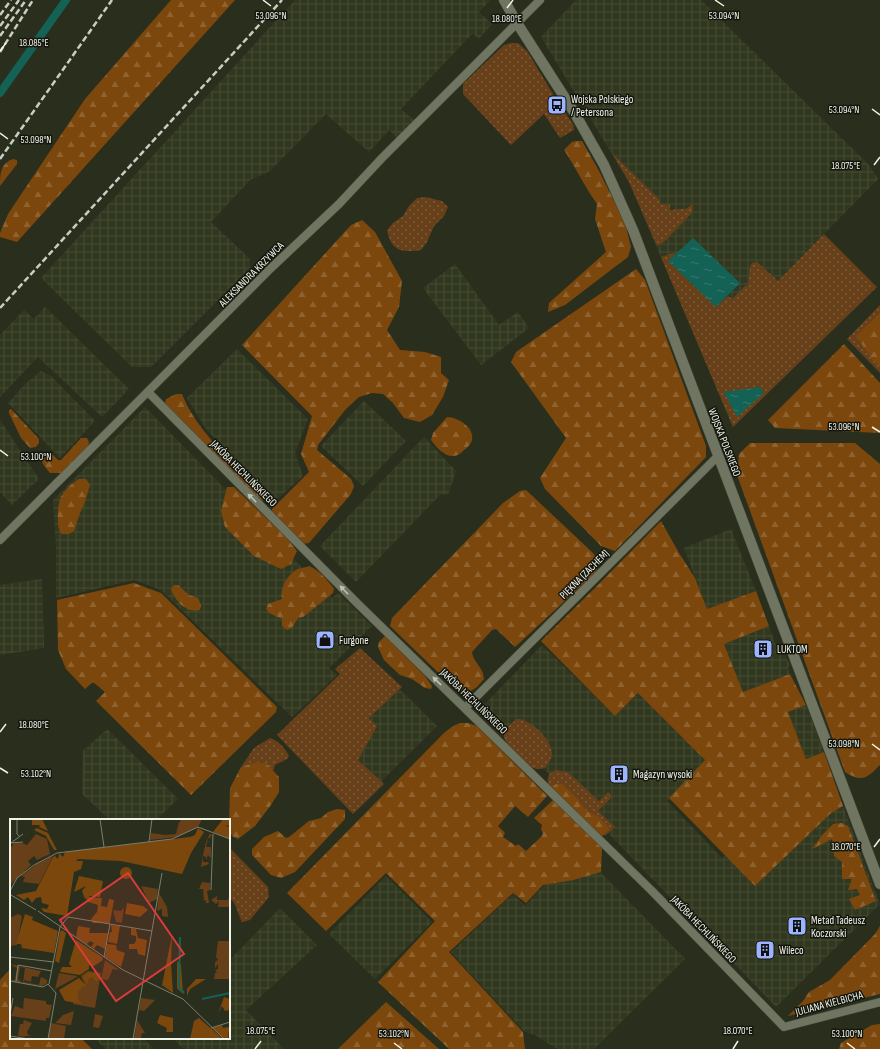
<svg xmlns="http://www.w3.org/2000/svg" width="880" height="1049" font-family="'Sofia Sans Condensed',sans-serif">
<style>
.industrial{fill:url(#industrial-grid)}
.grass{fill:url(#grass-dots)}
.forest{fill:url(#forest-firs)}
.water{fill:url(#water-ripples)}
.lines{fill:none;stroke-linecap:round;stroke-linejoin:round}
.canal{stroke:#146156;stroke-width:8}
.minor-casing{stroke:#484c3c;stroke-width:9}
.tertiary-casing{stroke:#484c3c;stroke-width:11}
.minor{stroke:#6f7560;stroke-width:8}
.tertiary{stroke:#6f7560;stroke-width:10}
.rail{stroke:#cacec1;stroke-width:2.5;stroke-dasharray:6 3;stroke-linecap:butt}
.oneway{fill:#bdc1b2}
.ticks{fill:none;stroke:#f1f4e9;stroke-width:1.5}
.labels{text-anchor:middle;stroke-width:3;stroke-linejoin:round;paint-order:stroke}
.poi-label{font-size:11px;fill:#f1f4e9;stroke:#14160e;text-anchor:start}
.street-label{font-size:11px;fill:#f1f4e9;stroke:#14160e}
.inset-river{fill:none;stroke:#146156;stroke-width:2}
.inset-road{fill:none;stroke:#7a7e6f;stroke-width:1}
.view{fill:#d93c3b;fill-opacity:0.15;stroke:#d93c3b;stroke-width:2}
.inset-edge{fill:none;stroke:#f1f4e9;stroke-width:2}
.ticks-label{font-size:10px;text-anchor:middle;fill:#f1f4e9;stroke:#14160e;stroke-width:3;stroke-linejoin:round;paint-order:stroke}
</style>
<defs>
<pattern id="industrial-grid" width="8" height="8" patternUnits="userSpaceOnUse"><rect width="8" height="8" fill="#31381f"/><path d="M0 4h8M4 0v8" fill="none" stroke="#454c35"/></pattern>
<pattern id="grass-dots" width="8" height="8" patternUnits="userSpaceOnUse"><rect width="8" height="8" fill="#673f19"/><path d="M2 2h.1M6 6h.1" fill="none" stroke="#7d5b3a" stroke-width="1.8" stroke-linecap="round"/></pattern>
<pattern id="forest-firs" width="22" height="20" patternUnits="userSpaceOnUse"><rect width="22" height="20" fill="#7c470c"/><path d="M5 1l3.5 6h-7zM16 11l3.5 6h-7z" fill="#8f622f"/></pattern>
<pattern id="water-ripples" width="26" height="14" patternUnits="userSpaceOnUse"><rect width="26" height="14" fill="#146156"/><path d="M2 4q2-2 4 0t4 0M15 11q2-2 4 0t4 0" fill="none" stroke="#37786e"/></pattern>
</defs>
<rect width="100%" height="100%" fill="#2a2f1d"/>
<!-- industrial -->
<g class="industrial">
<path d="M295,0H490L479,12L492,24L479,39L473,34L470,36L401,109L414,120L397,138L389,130L369,152L326,114L270,171L250,180L211,222L250,259V268L151,367H132L41,278Z"/>
<path d="M576,0H701L869,165L878,179L773,286L827,335L733,427L629,182L541,37Z"/>
<path d="M455,264L499,325L518,312L529,328L481,365L423,288Z"/>
<path d="M45,307L129,389L102,417L38,357L0,397V335L24,310L34,319Z"/>
<path d="M237,349L308,419L295,453L303,476L274,502L206,429L187,398Z"/>
<path d="M41,371L51,376L95,421L60,458L8,403L26,383Z"/>
<path d="M364,401L406,441L363,486L321,446Z"/>
<path d="M145,407L332,598L338,593L372,626L329,668L337,675L292,717L161,590L134,580L56,598V546L53,500Z"/>
<path d="M0,420L39,479L12,505L0,492Z"/>
<path d="M424,437L456,471L448,495L441,494L356,582L320,546Z"/>
<path d="M731,529L756,591L707,609L684,548Z"/>
<path d="M42,579L44,648L0,655V585Z"/>
<path d="M769,626L779,654L785,655L790,665L788,668L790,674L743,692L724,644Z"/>
<path d="M542,645L615,716L639,693L705,760L667,801L722,858L726,855L755,886L830,814L843,806L880,904L776,1007L613,838L482,707Z"/>
<path d="M365,655L437,726L352,810Z"/>
<path d="M806,705L824,752L806,759L788,712Z"/>
<path d="M107,729L178,799L156,820H110L82,794L83,751Z"/>
<path d="M578,849L685,959L594,1049H557L535,1035L525,1032L466,969L451,952L513,894L525,906Z"/>
<path d="M386,876L432,922L375,979L329,934Z"/>
<path d="M280,908L317,945L246,1010L284,1049H183L173,1038H229V961Z"/>
<path d="M94,1038H143L154,1049H106Z"/>
</g>
<!-- grass -->
<g class="grass">
<path d="M511,43H518L527,51L553,94L552,107L557,114L563,110L573,124L574,130L560,138L544,114L511,145L463,94V84L504,45Z"/>
<path d="M612,153L660,200V204H670V210H674L675,209H686L692,204C694,208 693,211 690,215L664,242L657,246L629,182Z"/>
<path d="M425,197L442,201L448,207L444,216L434,226L427,242L421,250C402,253 391,251 387,230L393,223L403,216L409,206L417,198Z"/>
<path d="M824,234L877,287L733,427L661,257L674,253L676,254L668,261L716,307L728,296L732,299L746,285L748,287L750,267L752,263L757,262L778,281Z"/>
<path d="M880,305V373L847,339Z"/>
<path d="M360,648L402,687L369,718L377,726L358,760L384,784L353,814L277,735L340,674L335,669Z"/>
<path d="M517,719C530,718 553,741 552,754C552,759 548,764 545,768C540,770 535,769 530,767C523,763 504,744 504,736C504,732 506,731 508,728L507,727Z"/>
<path d="M270,738C279,741 285,748 289,756L287,759L275,765L273,771L266,763L256,762L241,767L254,748Z"/>
<path d="M557,770L569,773L599,801L608,792L612,797L598,811L615,827L606,835L601,836L549,786C546,778 548,772 557,770Z"/>
<path d="M229,847L268,887L269,897L250,920L242,922C238,915 237,905 231,899H229Z"/>
</g>
<!-- forest -->
<g class="forest">
<path d="M171,0H235L17,242L0,237V233L8,214L85,99Z"/>
<path d="M576,141H582L599,171L625,223L631,247L628,257L616,266L565,305L548,312L549,303L606,252L595,219L597,204C585,187 576,168 564,150L572,142Z"/>
<path d="M13,159L17,160V164L0,186C0,174 0,164 13,159Z"/>
<path d="M362,220L375,232L402,281L399,307L387,330L400,350L425,352L441,357V373L449,380L443,397L432,415L420,422L404,418L393,403L383,394L372,393L359,397L345,410L318,445L317,450L351,479L354,486L351,494L309,543L302,544L273,516L272,509L309,472L301,454L312,416L242,345L351,225Z"/>
<path d="M636,269L645,280L706,446V457L615,551L601,546L545,489L540,478L566,438L511,362L516,352Z"/>
<path d="M880,313V367L874,362L856,336Z"/>
<path d="M844,344L880,383V433L775,428L768,420Z"/>
<path d="M176,394H182C196,431 237,467 264,496L266,499L261,501L167,408L165,403L166,399Z"/>
<path d="M11,409L39,439V443L36,447L30,448L21,438L9,413V410Z"/>
<path d="M447,417C458,417 475,428 472,440C471,444 467,448 464,450C452,464 439,451 431,440L433,433Z"/>
<path d="M81,438H87L89,442L88,446L61,473H50C45,467 41,463 41,455L51,453L58,460H61Z"/>
<path d="M750,443H855L880,464V765C867,778 862,783 845,772L737,475L739,454Z"/>
<path d="M79,479H86L90,485L85,502L80,513L74,531L69,534H62C58,529 58,525 58,519C57,499 62,490 79,479Z"/>
<path d="M227,487H234L286,537L297,551L291,564L281,569L254,556L225,527L221,511Z"/>
<path d="M526,490L593,553C598,560 600,564 595,573L515,647L496,629L492,630L472,652C474,664 483,666 484,679L477,687L466,694L444,678L390,626L392,618L503,503L520,491Z"/>
<path d="M661,521L679,553L695,578L707,609L756,591L769,626L724,644L743,692L790,674L806,705L788,712L806,759L824,752L843,806L830,814L755,886L669,798L705,760L638,693L615,716L541,641L595,588Z"/>
<path d="M309,566C320,571 327,579 334,589L333,593L303,617L298,618L292,628L287,630L282,626V619L269,613L266,609L268,604L282,599C280,587 286,577 296,570C299,568 305,568 309,566Z"/>
<path d="M134,583L161,593L277,707L276,712L191,795L96,701L105,692L93,682L85,689L66,669L58,650L57,600Z"/>
<path d="M174,585H178L189,595L198,598L201,605L200,610C187,614 175,601 171,589Z"/>
<path d="M385,636L425,676L432,686L431,689L425,688L412,679L400,675L384,660L378,647L379,642Z"/>
<path d="M460,723H468L477,726L547,796L528,817L515,806L498,826L505,833L503,837L516,846L518,844L526,851L542,836L543,833L541,829L542,825L534,818L553,800L602,848L601,872L573,880L543,885L526,903L513,893L449,952L523,1032L525,1049H449L378,982L435,921L386,873L326,931L287,893L444,733L453,726Z"/>
<path d="M256,762L266,763L279,777V792L271,805L255,826L238,839L232,836L229,829L230,788L241,767Z"/>
<path d="M556,784H562L578,799L585,810L599,817L610,829L601,836L551,789Z"/>
<path d="M337,809L345,810V819L295,872L281,878L271,875L252,855V849L264,837L278,831L286,838L289,837L309,821L321,818L328,812Z"/>
<path d="M842,823L848,826L876,901L855,910L849,899L860,895L857,889L848,890L852,879H842V862L834,856L832,839L812,849L823,834L833,824Z"/>
<path d="M880,926V994L788,1016L803,1001L809,992L830,980L875,934Z"/>
<path d="M11,968V1038H81L92,1049H0V980Z"/>
<path d="M386,1002L439,1049H338Z"/>
<path d="M880,1024V1049H839L841,1043L872,1025Z"/>
</g>
<!-- water -->
<g class="water">
<path d="M693,238L740,283L716,307L668,261Z"/>
<path d="M760,387L764,393L737,417L724,392Z"/>
</g>
<g class="lines">
<!-- canal -->
<path class="canal" d="M0,93L66,0"/>
<!-- minor casing -->
<g class="minor-casing">
<g id="minor">
<path d="M148,392L357,603L651,890L784,1027L880,1002"/>
<path d="M0,540L270,269L339,204L382,158L540,0"/>
<path d="M465,708L718,456"/>
</g>
</g>
<!-- tertiary casing -->
<g class="tertiary-casing">
<path id="tertiary" d="M504,0L517,23L574,112L604,165L633,230L880,884"/>
</g>
<!-- minor -->
<use href="#minor" class="minor"/>
<!-- tertiary -->
<use href="#tertiary" class="tertiary"/>
<!-- rail -->
<g class="rail">
<path d="M0,15L11,0"/>
<path d="M0,26L19,0"/>
<path d="M0,36L26,0"/>
<path d="M0,52L33,0"/>
<path d="M0,159L112,0"/>
<path d="M0,308L282,0"/>
</g>
</g>
<!-- one-way arrows -->
<defs><path id="oneway-solid" d="M-6-.8H1V-3.2L6.5 0L1 3.2V.8H-6Z"/></defs>
<g class="oneway">
<use href="#oneway-solid" transform="translate(252 498) rotate(-135)"/>
<use href="#oneway-solid" transform="translate(344 590) rotate(-134)"/>
<use href="#oneway-solid" transform="translate(437 681) rotate(-136)"/>
</g>
<!-- ticks -->
<path class="ticks" d="M263,0L271,6M715,0L724,6M507,8L513,0M0,51L6,43M872,109L880,115M0,133L8,139M874,165L880,157M872,427L880,432M0,450L8,456M0,732L6,724M872,744L880,750M0,768L8,773M874,847L880,839M394,1043L402,1049M847,1043L855,1049M255,1049L261,1041M733,1049L738,1041"/>
<!-- icons -->
<defs>
<g id="bus-square" transform="scale(1)"><rect x="-9" y="-9" width="18" height="18" rx="4" fill="#9bb4fd" stroke="#14160e"/><path d="M-5-6H5V4H4V6H2V4H-2V6H-4V4H-5ZM-3.5-4V0h7V-4ZM-3.5 1.2v1.5H-2V1.2ZM2 1.2v1.5H3.5V1.2Z" fill="#111"/></g>
<g id="shop-square" transform="scale(1)"><rect x="-9" y="-9" width="18" height="18" rx="4" fill="#9bb4fd" stroke="#14160e"/><path d="M-5-2.5h2.3a2.7 3.5 0 0 1 5.4 0H5L5.5 6h-11ZM-1.5-2.5h3a1.5 2.3 0 0 0-3 0Z" fill="#111"/></g>
<g id="building-square" transform="scale(1)"><rect x="-9" y="-9" width="18" height="18" rx="4" fill="#9bb4fd" stroke="#14160e"/><path d="M-4-6H4V6H1V3H-1V6H-4ZM-2.5-4.3h1.7v1.8h-1.7ZM.8-4.3h1.7v1.8H.8ZM-2.5-1h1.7V.8h-1.7ZM.8-1h1.7V.8H.8Z" fill="#111"/></g>
</defs>
<g fill-rule="evenodd">
<use href="#bus-square" x="557" y="105"/>
<use href="#shop-square" x="325" y="640"/>
<use href="#building-square" x="763" y="649"/>
<use href="#building-square" x="619" y="774"/>
<use href="#building-square" x="797" y="926"/>
<use href="#building-square" x="765" y="950"/>
</g>
<g class="labels">
<!-- poi labels -->
<g class="poi-label">
<text x="571" y="103">Wojska Polskiego<tspan x="571" dy="13">/ Petersona</tspan></text>
<text x="339" y="644">Furgone</text>
<text x="777" y="653">LUKTOM</text>
<text x="633" y="778">Magazyn wysoki</text>
<text x="811" y="924">Metad Tadeusz<tspan x="811" dy="13">Koczorski</tspan></text>
<text x="779" y="954">Wileco</text>
</g>
<!-- street labels -->
<g class="street-label">
<text transform="translate(251 274) rotate(-45)" y="4">ALEKSANDRA KRZYWCA</text>
<text transform="translate(725 442) rotate(69)" y="4">WOJSKA POLSKIEGO</text>
<text transform="translate(244 473) rotate(45)" y="4">JAKÓBA HECHLIŃSKIEGO</text>
<text transform="translate(584 574) rotate(-45)" y="4">PIĘKNA (ZACHEM)</text>
<text transform="translate(474 701) rotate(44)" y="4">JAKÓBA HECHLIŃSKIEGO</text>
<text transform="translate(704 929) rotate(46)" y="4">JAKÓBA HECHLIŃSKIEGO</text>
<text transform="translate(829 1003) rotate(-15)" y="4">JULIANA KIELBICHA</text>
</g>
</g>
<!-- overview -->
<g transform="translate(10 819)">
<rect width="220" height="220" fill="#2a2f1d"/>
<path d="M169,0H192L188,8L167,18L140,21L141,14L155,16L166,15L169,3H171ZM200,14L202,17L199,18L202,19H198L196,28H201V39L198,36L196,41V38L193,37V43H198L199,45L191,48L193,36L196,23ZM192,63L200,64V71L197,72L199,84H196V81L194,82L193,70H189ZM131,67L148,70L147,80L139,84ZM149,74L157,88L158,98L152,97V90L147,92ZM207,77V81H218L219,78V88H208L209,82L206,85L201,81ZM114,88L112,104L106,103L103,91L111,92ZM8,95L12,97L7,126L0,127V99ZM208,122H220V160H204L205,154H207L205,151L208,150V145L205,149V143L208,141L206,138ZM95,141L109,151L103,150L98,161L91,160ZM0,145L31,152L28,158L22,157L21,163L14,161V163L29,166L31,158L37,161V164L32,167L13,164L15,149L10,148L8,160L12,163L0,162L5,161L7,149ZM78,152L91,154L85,189L63,185L65,173L75,165L71,157ZM49,154L67,157V158L45,170ZM14,179L36,182V185L42,186L39,199H36V202L1,197L5,187L13,190ZM131,179L145,181L134,192L129,191ZM64,192L61,206L45,204L53,196ZM85,195L93,197L89,209L83,208ZM14,201L22,204L17,213L18,216L22,217H12L27,220L8,217L10,205H13ZM127,201L135,214H132L131,219L124,220ZM41,204L56,207L54,220H38Z" fill="#673f19"/>
<path d="M22,0H32L38,12L29,8L30,6H22ZM213,0H220V7L215,6L220,9V20L203,13ZM27,9L38,14L47,31H44L36,17L24,11ZM188,9L194,13L181,34L172,55L111,42L68,40L66,42H73L71,50L64,53L57,97L34,93L31,89L37,90L39,86L32,84L31,78L26,79L22,84L18,78L14,81L6,76L26,72L43,38L45,37L48,40L49,34L53,38L55,33L180,18L185,16ZM110 54a6 6 0 1 1 12 0a6 6 0 1 1-12 0ZM69,57L93,62L90,78L80,77L79,78L92,79L91,87L97,88L99,80L104,81L100,104H83L81,100L87,93L88,86L78,83L76,80L78,78L75,80L72,72L76,67L64,73ZM117,84L133,87L138,91L130,98L115,95ZM15,95L23,98L22,101L48,112L44,134L12,129L11,125H6ZM101,106L110,107L107,125L98,123L100,113H102ZM68,107L80,109L79,114H98L95,130L87,126L84,130L81,128L84,124L80,122L77,125L66,118ZM121,109L126,110L128,119L137,121L135,137L128,135L127,130H119V125H124L126,122V117L121,116ZM52,111L56,114L49,144L45,142L50,113ZM162,116L161,144L163,174L152,166ZM66,121L92,138L93,141L84,147L79,146V150L70,156L50,153L52,148H62L59,145ZM97,125L106,126L107,131L115,134L111,148L95,138ZM167,142L171,146L173,175L167,169ZM78,153L90,155L88,164L82,158L78,160V165L72,159ZM69,159L77,167L72,168L68,173V181L73,185L55,182L49,171ZM186,160H196L180,170L177,177V170ZM214,178L220,180V191L215,192L212,187L208,195ZM150,196L163,199V213H156L157,209L147,204ZM189,199L213,220H180L184,202ZM220,203L218,220H214L202,209L212,206L213,209L219,208Z" fill="#7c470c"/>
<path d="M26,15L37,20L40,35L27,41L24,37L18,42L21,46L0,66V30L4,24H12L17,26ZM43,37L29,65L13,63L15,58L11,57L27,45Z" fill="#673f19"/>
<path class="inset-river" d="M170,118L169,168L174,174M192,180L220,174"/>
<path class="inset-road" d="M7,0V15L10,18M90,0L94,28M139,23L142,0M0,24L13,23M1,24L13,15M201,71L203,15M0,72L7,59L24,46L47,34L162,20L188,8L220,20M1,76L26,91M28,92L113,151L173,180L214,220M0,138L44,143M94,138L100,105M0,162L33,168M6,163L8,146L42,152M39,165L50,108L58,98L142,112M33,168L38,165L46,174L38,220M0,196L3,179M201,209L220,203M0,217L19,220M123,220L152,54"/>
<path class="view" d="M118,54L174,135L106,182L50,101Z"/>
<rect width="220" height="220" class="inset-edge"/>
</g>
<g class="ticks-label">
<text x="724" y="19">53.094°N</text>
<text x="271" y="19">53.096°N</text>
<text x="507" y="22">18.080°E</text>
<text x="34" y="46">18.085°E</text>
<text x="844" y="113">53.094°N</text>
<text x="36" y="143">53.098°N</text>
<text x="846" y="169">18.075°E</text>
<text x="844" y="430">53.096°N</text>
<text x="36" y="460">53.100°N</text>
<text x="34" y="728">18.080°E</text>
<text x="844" y="747">53.098°N</text>
<text x="36" y="777">53.102°N</text>
<text x="846" y="850">18.070°E</text>
<text x="261" y="1034">18.075°E</text>
<text x="738" y="1034">18.070°E</text>
<text x="394" y="1037">53.102°N</text>
<text x="847" y="1037">53.100°N</text>
</g>
</svg>
